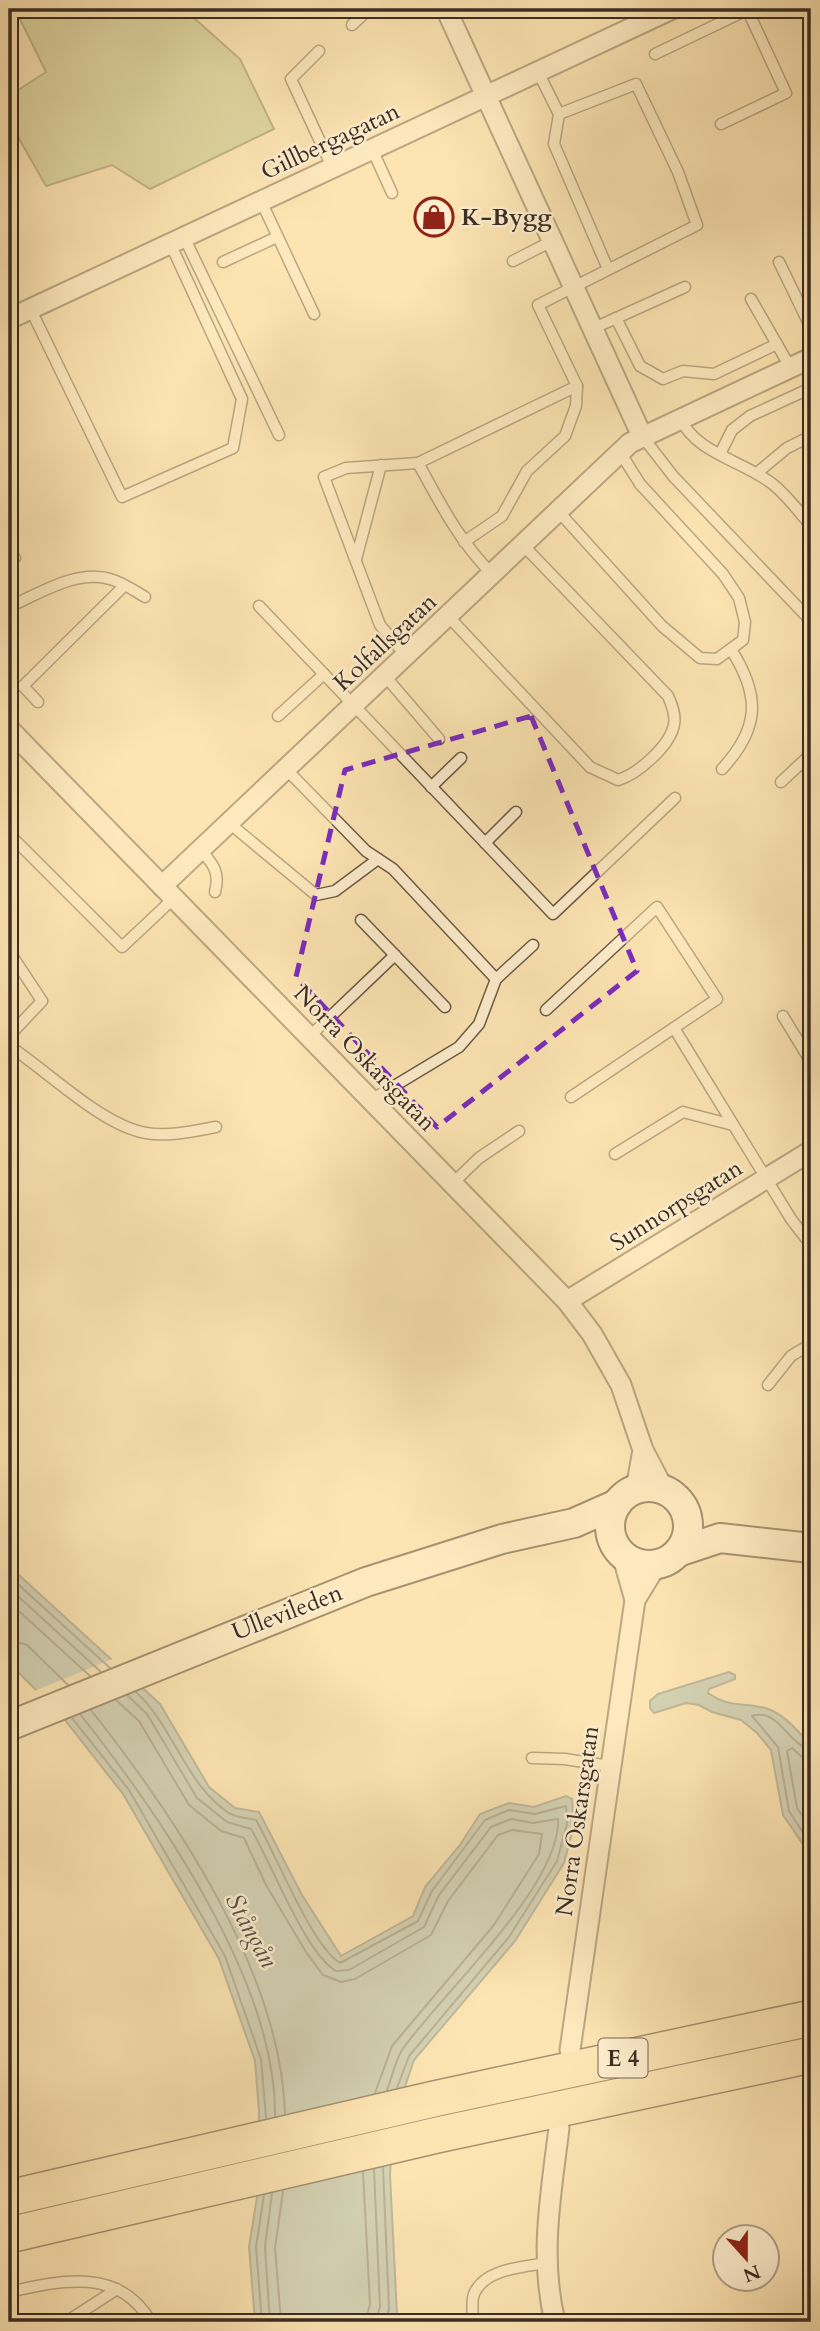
<svg xmlns="http://www.w3.org/2000/svg" width="820" height="2331" font-family="Cardo,serif">
<style>
.green{fill:#bcc58f;stroke:#7c795a;stroke-width:2}
.water{fill:#a4bcb8;stroke:#7a837d;stroke-width:2}
.pier{fill:#fde5b3}
.lines{fill:none;stroke-linecap:round;stroke-linejoin:round}
.shore{stroke:#70746e;stroke-width:2}
.service-casing{stroke:#6c5b48;stroke-width:13}
.minor-casing{stroke:#6c5b48;stroke-width:23}
.secondary-casing{stroke:#3b2d24;stroke-width:32}
.motorway-casing{stroke:#3b2d24;stroke-width:38}
.service{stroke:#feeece;stroke-width:10}
.minor{stroke:#feeece;stroke-width:19}
.secondary{stroke:#feeece;stroke-width:28}
.motorway{stroke:#fde5b3;stroke-width:35}
.marked{fill:none;stroke:#7b2cbf;stroke-width:5;stroke-dasharray:14 9;stroke-linejoin:round}
.labels{text-anchor:middle;stroke-width:5;stroke-linejoin:round;paint-order:stroke}
.shield{fill:#feeece;stroke:#766757;stroke-width:2}
.shield-label{font-size:23px;font-weight:bold;fill:#3b2d24}
.street-label{font-size:24px;fill:#3b2d24;stroke:#feeece}
.poi-label{font-size:24px;font-weight:bold;fill:#3b2d24;stroke:#feeece;text-anchor:start}
.water-label{font-size:26px;font-style:italic;fill:#555149;stroke:#feeece}
</style>
<rect width="100%" height="100%" fill="#fde5b3"/>
<filter id="stains"><feTurbulence type="fractalNoise" baseFrequency=".00286" numOctaves="4"/><feColorMatrix values="0 0 0 0 .2 0 0 0 0 .09 0 0 0 0 .02 0 0 0 .5 -.17"/></filter>
<radialGradient id="worn" r=".72"><stop offset=".6" stop-color="#630" stop-opacity="0"/><stop offset="1" stop-color="#630" stop-opacity=".3"/></radialGradient>
<!-- green -->
<path class="green" d="M15,9H184L240,59L274,129L150,189L112,165L46,186L9,121V96L46,72Z"/>
<!-- water -->
<g class="water">
<path d="M9,1566L160,1704L209,1787L235,1808L259,1812L302,1895L341,1956L413,1916L425,1887L460,1845L480,1814L509,1803L534,1807L566,1796L572,1799L574,1825L564,1863L515,1941L414,2060L394,2119L390,2175L397,2314L389,2322H255L249,2247L257,2197L259,2112L255,2061L219,1959L123,1794L61,1715L9,1663Z"/>
<path d="M729,1672L735,1675V1679L709,1689L708,1693C730,1708 741,1702 765,1708C784,1713 798,1732 811,1745V1856L783,1815L771,1750L757,1733L741,1720L712,1712L699,1705L686,1703L654,1713L650,1708V1701L658,1694Z"/>
</g>
<!-- pier -->
<path class="pier" d="M115,1658L142,1683L58,1717L32,1692Z"/>
<g class="lines">
<!-- shore -->
<g class="shore">
<path d="M9,1576L110,1668"/>
<path d="M9,1588L101,1672"/>
<path d="M9,1602L90,1676"/>
<path d="M9,1640L27,1645L68,1685"/>
<path d="M136,1692C174,1727 185,1784 229,1813C237,1818 248,1818 256,1820C275,1852 311,1945 340,1963L418,1921L432,1891L485,1820L509,1810L535,1814L566,1806L567,1824L557,1861L509,1937L409,2056L397,2088"/>
<path d="M127,1695L147,1714L197,1798L227,1822L251,1829C270,1860 306,1955 336,1971L349,1970L424,1927L439,1895L491,1827L511,1819L533,1823L558,1819C561,1886 440,1995 402,2050C395,2061 392,2078 387,2090"/>
<path d="M116,1700L139,1721L189,1805L221,1831L244,1838L266,1885L306,1952L323,1975L341,1982L355,1979L431,1935L448,1901L498,1835L512,1830L542,1834L539,1854L494,1925L392,2046L375,2093"/>
<path d="M91,1710C176,1818 281,1973 285,2114"/>
<path d="M80,1714C160,1815 277,1984 275,2116"/>
<path d="M72,1718L129,1790L225,1956L261,2059L266,2118"/>
<path d="M811,1749C788,1746 779,1707 752,1716L778,1747L789,1811L811,1845"/>
<path d="M811,1758L802,1757L792,1748L787,1751L797,1808L811,1829"/>
<path d="M383,2167L389,2310L384,2322"/>
<path d="M374,2169L380,2307L375,2322"/>
<path d="M363,2172L370,2304L365,2322"/>
<path d="M262,2322L256,2247L264,2195"/>
<path d="M270,2322L265,2247L272,2193"/>
<path d="M281,2322L275,2248L283,2191"/>
</g>
<!-- service casing -->
<g class="service-casing">
<g id="service">
<path d="M352,25L369,9"/>
<path d="M319,51L291,79L332,167"/>
<path d="M655,54L747,10"/>
<path d="M538,72L559,114L554,144L608,269"/>
<path d="M721,124L786,93L747,9"/>
<path d="M372,149L392,193"/>
<path d="M261,201L314,314"/>
<path d="M184,237L279,435"/>
<path d="M513,261L552,241"/>
<path d="M223,262L277,237"/>
<path d="M779,262L811,328"/>
<path d="M751,299L790,367"/>
<path d="M30,308L122,497L233,448L242,399L170,243"/>
<path d="M616,318L640,366L663,379L683,371L714,374L777,344"/>
<path d="M592,329L685,287"/>
<path d="M680,418C697,455 746,461 775,486C788,497 800,513 811,526"/>
<path d="M642,436L673,476L811,621"/>
<path d="M720,454L732,430L750,416L811,388"/>
<path d="M757,473L787,448L811,436"/>
<path d="M558,511L662,626L700,658L717,659L743,640L745,622L739,598L723,574L640,484L620,452"/>
<path d="M464,542L502,516L527,471L565,436L576,406L577,386"/>
<path d="M356,559L381,465"/>
<path d="M9,561L15,558"/>
<path d="M492,574C459,541 440,503 418,463L577,386L538,305L697,225L678,172L636,84L559,114"/>
<path d="M259,606L553,914L675,798"/>
<path d="M9,607C38,594 77,569 110,579C122,582 135,591 145,597"/>
<path d="M448,616L590,767L618,780C638,774 671,745 674,724C676,715 672,705 668,696L523,545"/>
<path d="M406,656L380,625L324,477L346,468L418,463"/>
<path d="M385,676L439,739"/>
<path d="M38,702L23,686L124,586"/>
<path d="M278,716L324,674"/>
<path d="M286,769L366,851L393,869L496,979"/>
<path d="M722,769C759,729 761,697 732,651"/>
<path d="M781,782L811,754"/>
<path d="M431,787L461,758"/>
<path d="M229,823L316,895L335,891L378,859"/>
<path d="M9,834L122,947L174,898"/>
<path d="M485,843L516,812"/>
<path d="M201,850C214,865 220,873 215,892"/>
<path d="M361,920L445,1007"/>
<path d="M9,951L42,1001L9,1036"/>
<path d="M546,1010L657,907L717,999L571,1097"/>
<path d="M783,1016L811,1062"/>
<path d="M674,1028L791,1219L811,1245"/>
<path d="M309,1037L395,955"/>
<path d="M9,1046C48,1071 101,1125 146,1133C168,1137 194,1131 216,1127"/>
<path d="M371,1100L459,1047L479,1024L496,979L533,945"/>
<path d="M615,1154L683,1112L733,1125"/>
<path d="M452,1184L479,1158L519,1131"/>
<path d="M768,1385L791,1356L811,1344"/>
<path d="M532,1758L565,1759L609,1766"/>
<path d="M9,2292C62,2280 119,2267 151,2322"/>
<path d="M66,2322L117,2289"/>
<path d="M473,2322C473,2314 471,2301 474,2294C484,2269 523,2267 546,2263"/>
</g>
</g>
<!-- minor casing -->
<g class="minor-casing">
<g id="minor">
<path d="M446,9L642,436"/>
<path d="M9,319L672,9"/>
<path d="M9,729L567,1301L592,1334L621,1385L643,1450L664,1490"/>
<path d="M162,886L630,443L811,358"/>
<path d="M567,1301L811,1151"/>
<path d="M636,1489L643,1450"/>
<path d="M622,1554L635,1600"/>
<path d="M570,2050L635,1600L657,1564"/>
<path d="M555,2322C539,2256 551,2194 559,2128"/>
</g>
</g>
<!-- secondary casing -->
<g class="secondary-casing">
<g id="secondary">
<circle cx="649" cy="1526" r="39"/>
<path d="M678,1552L720,1538L811,1548"/>
<path d="M9,1726L366,1582L502,1539L574,1523L617,1504"/>
</g>
</g>
<!-- motorway casing -->
<g class="motorway-casing">
<g id="motorway">
<path d="M9,2198L434,2099L811,2018"/>
<path d="M9,2235L437,2135L811,2055"/>
</g>
</g>
<!-- service -->
<use href="#service" class="service"/>
<!-- minor -->
<use href="#minor" class="minor"/>
<!-- secondary -->
<use href="#secondary" class="secondary"/>
<!-- motorway -->
<use href="#motorway" class="motorway"/>
</g>
<!-- marked area -->
<path d="M0 0H820V2331H0ZM531,716L637,971L437,1127L296,977L345,770Z" fill="#fde5b3" fill-opacity=".55" fill-rule="evenodd"/>
<path class="marked" d="M531,716L637,971L437,1127L296,977L345,770Z"/>
<!-- icons -->
<defs>
<g id="shop-ring" transform="scale(2.0125)"><circle r="9.5" fill="#feeece" stroke="#8f2418" stroke-width="1.5"/><path d="M-5-2.5h2.3a2.7 3.5 0 0 1 5.4 0H5L5.5 6h-11ZM-1.5-2.5h3a1.5 2.3 0 0 0-3 0Z" fill="#8f2418"/></g>
</defs>
<g fill-rule="evenodd">
<use href="#shop-ring" x="434" y="217"/>
</g>
<g class="labels">
<!-- shield labels -->
<rect class="shield" x="598.5" y="2038.5" width="49" height="39" rx="5"/>
<g class="shield-label">
<text x="623" y="2066">E 4</text>
</g>
<!-- street labels -->
<g class="street-label">
<text transform="translate(330 141) rotate(-25)" y="8">Gillbergagatan</text>
<text transform="translate(385 642) rotate(-43)" y="8">Kolfallsgatan</text>
<text transform="translate(365 1058) rotate(46)" y="8">Norra Oskarsgatan</text>
<text transform="translate(676 1205) rotate(-32)" y="8">Sunnorpsgatan</text>
<text transform="translate(287 1612) rotate(-21)" y="8">Ullevileden</text>
<text transform="translate(577 1821) rotate(-82)" y="8">Norra Oskarsgatan</text>
</g>
<!-- poi labels -->
<g class="poi-label">
<text x="461" y="225">K-Bygg</text>
</g>
<!-- water labels -->
<g class="water-label">
<text transform="translate(252 1930) rotate(61)" y="9">Stångån</text>
</g>
</g>
<!-- margin -->
<rect width="820" height="2331" fill="none" stroke="#fde5b3" stroke-width="35"/>
<rect x="10" y="10" width="799" height="2310" fill="none" stroke="#3b2d24" stroke-width="3.5"/>
<rect x="18" y="18" width="785" height="2296" fill="none" stroke="#3b2d24" stroke-width="2"/>
<!-- north arrow -->
<g transform="translate(746 2258) rotate(159)"><circle r="33" fill="#feeece" stroke="#b0a18a" stroke-width="2"/>
<path d="M0-5L12 26L0 18L-12 26Z" fill="#8f2418"/>
<text y="-10" font-size="19" font-weight="bold" text-anchor="middle" fill="#3b2d24">N</text>
</g>
<rect width="100%" height="100%" filter="url(#stains)"/>
<rect width="100%" height="100%" fill="url(#worn)"/>
</svg>
